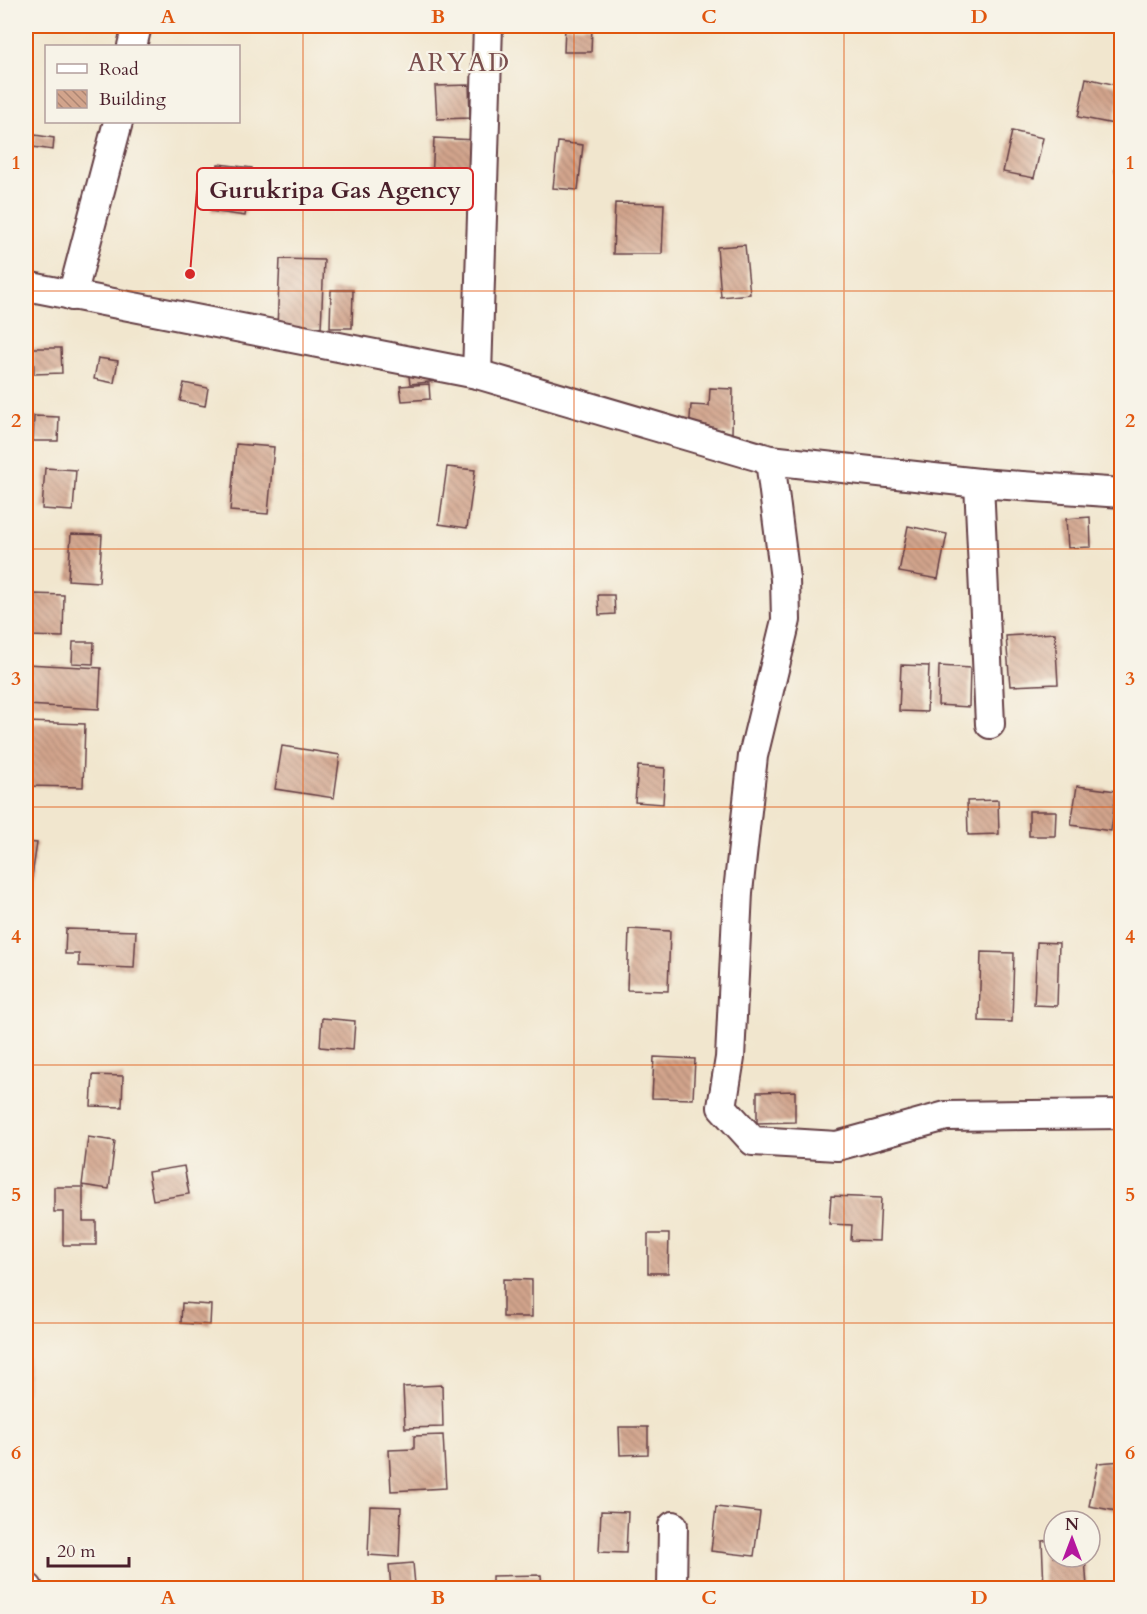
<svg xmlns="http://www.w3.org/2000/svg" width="1147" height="1614" font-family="Cardo,serif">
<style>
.building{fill:url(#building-back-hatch)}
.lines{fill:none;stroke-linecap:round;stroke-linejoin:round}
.minor-casing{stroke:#633d43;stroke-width:32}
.minor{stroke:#fff;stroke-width:28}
.grid{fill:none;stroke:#e0560e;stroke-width:1.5;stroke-opacity:0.55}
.labels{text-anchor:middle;stroke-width:4.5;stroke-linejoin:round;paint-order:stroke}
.quarter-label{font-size:26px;letter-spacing:1.5px;fill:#7a4e4d;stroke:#f7f3e8}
.leader{fill:none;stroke:#d62828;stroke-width:2}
.callout-dot{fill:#d62828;stroke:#f7f3e8;stroke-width:2}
.callout{fill:#f7f3e8;stroke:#d62828;stroke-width:2}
.callout-label{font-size:24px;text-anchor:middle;font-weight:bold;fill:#4a1f2b}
.neatline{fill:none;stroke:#e0560e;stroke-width:2}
.grid-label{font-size:20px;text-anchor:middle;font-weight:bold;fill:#e0560e}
</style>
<defs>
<pattern id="building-back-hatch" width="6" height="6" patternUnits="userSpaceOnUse" patternTransform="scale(1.5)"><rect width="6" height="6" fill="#d2a48c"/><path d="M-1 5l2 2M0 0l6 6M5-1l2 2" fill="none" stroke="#ac8573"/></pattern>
</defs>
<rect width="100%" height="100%" fill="#f7f3e8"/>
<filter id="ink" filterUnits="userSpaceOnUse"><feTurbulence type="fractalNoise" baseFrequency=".0167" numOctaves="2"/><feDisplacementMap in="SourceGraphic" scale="12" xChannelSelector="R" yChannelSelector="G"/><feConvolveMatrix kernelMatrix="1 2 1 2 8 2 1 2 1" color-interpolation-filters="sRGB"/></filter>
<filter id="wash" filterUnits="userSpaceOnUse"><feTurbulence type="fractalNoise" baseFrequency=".008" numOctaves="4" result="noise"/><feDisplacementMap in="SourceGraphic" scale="24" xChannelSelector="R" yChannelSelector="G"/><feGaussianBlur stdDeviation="1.35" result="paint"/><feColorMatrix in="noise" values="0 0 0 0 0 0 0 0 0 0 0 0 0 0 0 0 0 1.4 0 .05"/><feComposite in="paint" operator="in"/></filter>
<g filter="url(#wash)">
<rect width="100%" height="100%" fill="#f1e6ce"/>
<g id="blocks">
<!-- building -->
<g class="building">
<path d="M565,26H592L591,52H564Z"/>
<path d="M1086,78L1121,86L1114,124L1078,117Z"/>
<path d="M469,85L470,118L437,119L435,86Z"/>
<path d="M1012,131L1043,138L1034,178L1003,172Z"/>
<path d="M35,135L54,138L53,150L33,147Z"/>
<path d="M434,138L476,140L474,184L432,182Z"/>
<path d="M558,142L583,145L578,190L553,188Z"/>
<path d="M218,164L252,168L245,216L211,211Z"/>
<path d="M1122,169V191L1119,192L1115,170Z"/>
<path d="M615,203L664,204L662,254H613Z"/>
<path d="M745,245L750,294L721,297L717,247Z"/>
<path d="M280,259L324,260L321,329L277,328Z"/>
<path d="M331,290H353L352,328H330Z"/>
<path d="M33,348H61L62,373L34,374Z"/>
<path d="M98,358L118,361L114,383L94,379Z"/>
<path d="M436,366L438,381L410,384L408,369Z"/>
<path d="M184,383L208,388L205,406L180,401Z"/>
<path d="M429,384L430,399L402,401L400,386Z"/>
<path d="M710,388L733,389L732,434L689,432L691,405L709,406Z"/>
<path d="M34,416L59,417L58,441H33Z"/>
<path d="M236,444L274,447L268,514L230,511Z"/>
<path d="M447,467L475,470L467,528L439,524Z"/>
<path d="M45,468L76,470L73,511L42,509Z"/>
<path d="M1090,517L1091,547L1068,548L1066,519Z"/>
<path d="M908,526L947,534L938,579L899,572Z"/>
<path d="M71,534L102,535L99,582L68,580Z"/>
<path d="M32,594L64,595L63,637L30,636Z"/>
<path d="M598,595H614L615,614L599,615Z"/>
<path d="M1055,633L1058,684L1010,686L1006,636Z"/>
<path d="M73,642H94L93,664L72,663Z"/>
<path d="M26,664L101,668L99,709L26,705Z"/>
<path d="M901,665L929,666L927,712L899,711Z"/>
<path d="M939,666L970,668L969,707L938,705Z"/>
<path d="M26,722L85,724L83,787L26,786Z"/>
<path d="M282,746L340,755L334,798L275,789Z"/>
<path d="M638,766L665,768L663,804L635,802Z"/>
<path d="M1077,786L1116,791L1111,831L1071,825Z"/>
<path d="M998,800L999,834L968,835L967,801Z"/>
<path d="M1029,811H1056L1055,836H1029Z"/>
<path d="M26,842L37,843L29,896L26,895Z"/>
<path d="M66,929L136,931L134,968L79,966V954H65Z"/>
<path d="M629,929L670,931L668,991L627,990Z"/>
<path d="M1037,942L1059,943L1057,1006L1034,1005Z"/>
<path d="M981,952L1014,953L1012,1022L979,1021Z"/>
<path d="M322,1018L355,1021L353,1050L320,1047Z"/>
<path d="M654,1057L695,1059L693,1099L652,1098Z"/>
<path d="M93,1075L123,1076L122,1107L91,1106Z"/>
<path d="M795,1091V1122L757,1123V1092Z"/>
<path d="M88,1137L115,1141L109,1189L82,1185Z"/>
<path d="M184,1166L189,1194L153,1200L148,1172Z"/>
<path d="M54,1187H83V1221H96V1245H63V1212H54Z"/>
<path d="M831,1196L881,1198L879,1241L851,1240L852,1225L829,1224Z"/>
<path d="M648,1234H669L668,1273H648Z"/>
<path d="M503,1279L532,1280V1317H503Z"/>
<path d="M182,1303L211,1305L210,1325L181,1323Z"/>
<path d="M26,1359H29L27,1393H26Z"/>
<path d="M442,1385L443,1427L405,1428L403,1387Z"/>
<path d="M619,1427H648V1454L620,1455Z"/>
<path d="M443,1435L446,1488L391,1491L389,1450L414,1449V1436Z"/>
<path d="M1122,1461V1512L1089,1506L1098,1463Z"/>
<path d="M370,1506L401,1507L399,1557L368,1555Z"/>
<path d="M716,1507L760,1512L754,1556L711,1551Z"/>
<path d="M601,1511L628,1512L626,1553L599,1552Z"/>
<path d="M1054,1540V1557H1085L1087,1588H1044L1042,1541Z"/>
<path d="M413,1563L415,1585L391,1587L389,1565Z"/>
<path d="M541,1575L542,1588H492V1576Z"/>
</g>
</g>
</g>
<g filter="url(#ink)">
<use href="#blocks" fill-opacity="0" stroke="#633d43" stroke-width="1.5"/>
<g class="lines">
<!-- minor casing -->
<g class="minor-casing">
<g id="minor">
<path d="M132,46L137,26"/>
<path d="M26,286L477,374L770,460L979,483L1122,493"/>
<path d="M72,296L118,122"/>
<path d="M477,374L488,26"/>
<path d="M770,460L785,579L786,620L753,756L738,892L730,1058L722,1107L753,1141L837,1146L946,1116L1122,1114"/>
<path d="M979,483L990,724"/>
<path d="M26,1588H28"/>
<path d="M672,1588L673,1526"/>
</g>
</g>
<!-- minor -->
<use href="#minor" class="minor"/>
</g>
</g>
<!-- grid -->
<path class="grid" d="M303,26V1588M574,26V1588M844,26V1588M26,291H1122M26,549H1122M26,807H1122M26,1065H1122M26,1323H1122"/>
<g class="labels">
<!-- quarter labels -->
<g class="quarter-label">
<text x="459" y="71">ARYAD</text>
</g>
</g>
<!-- callouts -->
<path class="leader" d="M190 274L197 189"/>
<circle class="callout-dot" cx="190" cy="274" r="6"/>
<rect class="callout" x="197" y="168" width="276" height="42" rx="6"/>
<g class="callout-label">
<text x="335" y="198">Gurukripa Gas Agency</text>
</g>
<!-- margin -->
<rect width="1147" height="1614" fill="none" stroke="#f7f3e8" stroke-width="66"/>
<!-- legend -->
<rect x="45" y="45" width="195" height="78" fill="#f7f3e8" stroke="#b29e9c" stroke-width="1.5"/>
<rect x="57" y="64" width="30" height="9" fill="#ffffff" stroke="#b29e9c" stroke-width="1.5"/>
<text x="99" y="75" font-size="18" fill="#4a1f2b">Road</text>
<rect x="57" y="90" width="30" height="18" fill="url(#building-back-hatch)" stroke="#b29e9c" stroke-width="1.5"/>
<text x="99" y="105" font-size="18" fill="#4a1f2b">Building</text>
<!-- north arrow -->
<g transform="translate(1072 1539)"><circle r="28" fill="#f7f3e8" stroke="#b29e9c" stroke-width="1.5"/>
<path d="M0-4.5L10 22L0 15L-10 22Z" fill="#b5179e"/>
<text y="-9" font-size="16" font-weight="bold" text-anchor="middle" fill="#4a1f2b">N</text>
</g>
<!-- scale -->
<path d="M48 1557v9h81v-9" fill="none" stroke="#4a1f2b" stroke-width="3"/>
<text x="57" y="1557" font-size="18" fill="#4a1f2b" stroke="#f7f3e8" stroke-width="4.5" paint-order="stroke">20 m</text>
<rect x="33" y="33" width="1081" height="1548" class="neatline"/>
<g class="grid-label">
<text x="168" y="23">A</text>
<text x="438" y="23">B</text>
<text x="709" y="23">C</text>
<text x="979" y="23">D</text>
<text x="16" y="169">1</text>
<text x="1130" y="169">1</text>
<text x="16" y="427">2</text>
<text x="1130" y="427">2</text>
<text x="16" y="685">3</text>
<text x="1130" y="685">3</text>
<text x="16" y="943">4</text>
<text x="1130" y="943">4</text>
<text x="16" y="1201">5</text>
<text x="1130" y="1201">5</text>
<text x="16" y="1459">6</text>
<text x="1130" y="1459">6</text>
<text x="168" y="1604">A</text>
<text x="438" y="1604">B</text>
<text x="709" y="1604">C</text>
<text x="979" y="1604">D</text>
</g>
</svg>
